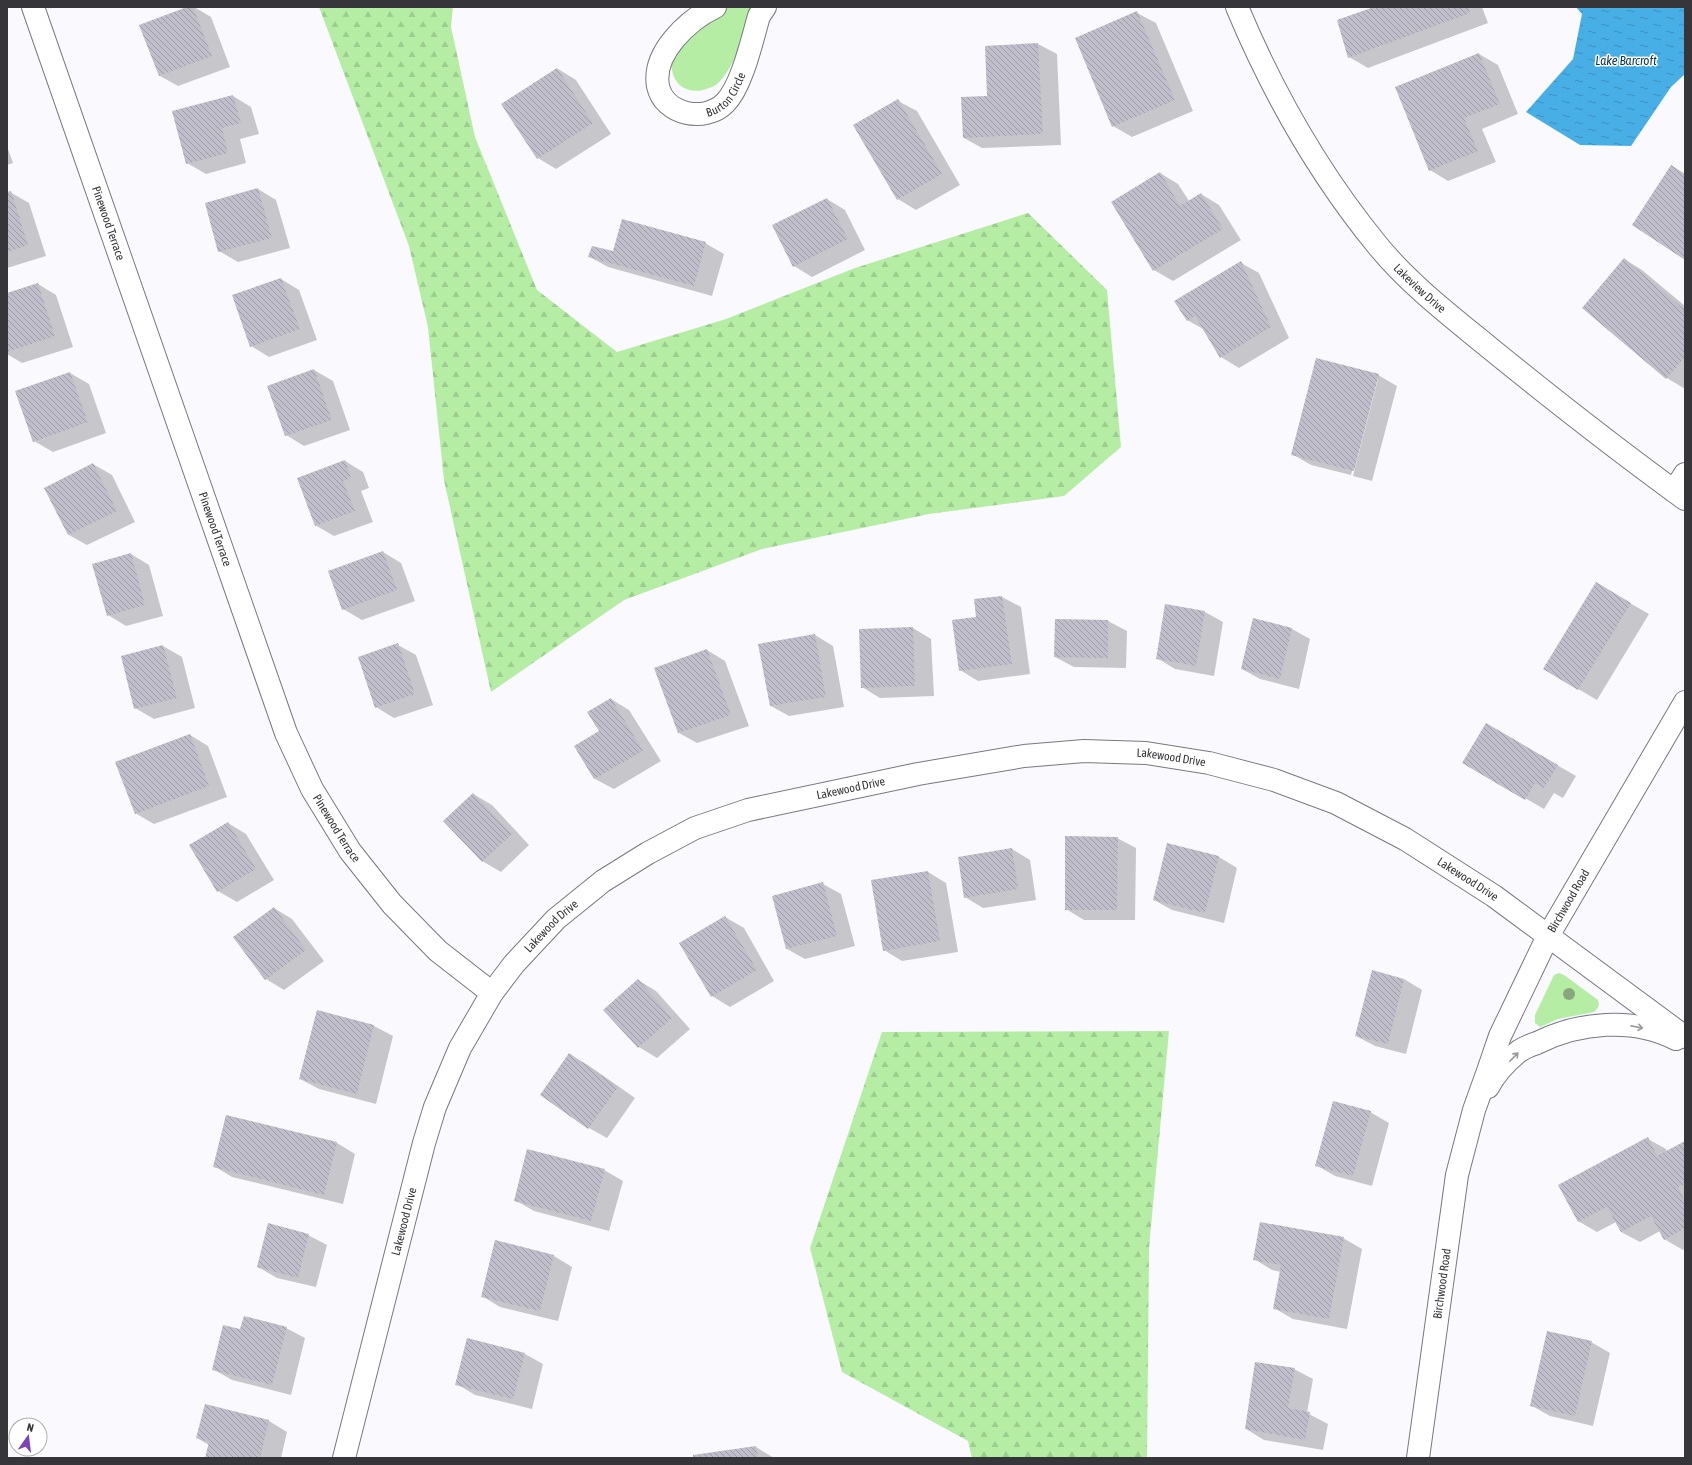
<svg xmlns="http://www.w3.org/2000/svg" width="1692" height="1465" font-family="'Asap Condensed',sans-serif">
<style>
.grass{fill:#b5eda4}
.forest{fill:url(#forest-firs)}
.water{fill:url(#water-ripples)}
.shadow{fill:#0003}
.building{fill:url(#building-back-hatch)}
.lines{fill:none;stroke-linecap:round;stroke-linejoin:round}
.street-casing{stroke:#797883;stroke-width:24}
.street{stroke:#fff;stroke-width:22}
.tree{fill:#88a67e}
.oneway{stroke:#9a9a9c}
.labels{text-anchor:middle;stroke-width:3;stroke-linejoin:round;paint-order:stroke}
.street-label{font-size:12px;fill:#36353a;stroke:#fff}
.water-label{font-size:13px;font-style:italic;fill:#08364c;stroke:#fff}
</style>
<defs>
<pattern id="forest-firs" width="22" height="20" patternUnits="userSpaceOnUse"><rect width="22" height="20" fill="#b5eda4"/><path d="M5 1l3.5 6h-7zM16 11l3.5 6h-7z" fill="#9ccc8e"/></pattern>
<pattern id="water-ripples" width="26" height="14" patternUnits="userSpaceOnUse"><rect width="26" height="14" fill="#47afe6"/><path d="M2 4q2-2 4 0t4 0M15 11q2-2 4 0t4 0" fill="none" stroke="#3c8fbb"/></pattern>
<pattern id="building-back-hatch" width="6" height="6" patternUnits="userSpaceOnUse"><rect width="6" height="6" fill="#c0beca"/><path d="M-1 5l2 2M0 0l6 6M5-1l2 2" fill="none" stroke="#9d9ba5"/></pattern>
</defs>
<rect width="100%" height="100%" fill="#f9f9fe"/>
<!-- grass -->
<g class="grass">
<path d="M729,7H751C749,27 733,71 717,84C715,86 712,87 709,88C681,100 661,72 678,47C680,43 685,40 689,37C700,28 711,19 722,10Z"/>
<path d="M1559,973L1564,975L1598,1000C1600,1006 1598,1008 1594,1012L1558,1019L1540,1027L1535,1023V1015L1554,975Z"/>
</g>
<!-- forest -->
<g class="forest">
<path d="M319,7H453L451,27L475,137L537,290L617,352L726,319L855,268L1028,213L1107,290L1121,447L1064,496L929,514L762,549L624,600L491,692L444,480L428,327L409,246Z"/>
<path d="M1169,1031L1149,1248L1147,1458H972L968,1441L842,1372L810,1248L882,1032Z"/>
</g>
<!-- water -->
<path class="water" d="M1576,7H1685V74L1671,87L1631,146L1580,145L1526,112L1573,59L1582,14Z"/>
<!-- shadow -->
<g class="shadow">
<path d="M190,7H194L211,17L230,67L178,86L160,76Z"/>
<path d="M1378,7H1482L1488,23L1368,68L1349,57Z"/>
<path d="M1137,13L1156,23L1193,111L1132,137L1113,126Z"/>
<path d="M1038,44L1057,54L1061,145L982,148L964,138L988,97L986,46Z"/>
<path d="M1479,54L1498,65L1518,114L1482,129L1496,162L1448,181L1430,170L1396,88Z"/>
<path d="M558,69L576,80L611,134L556,169L538,158Z"/>
<path d="M233,96L251,107L259,134L240,139L246,163L206,174L187,163Z"/>
<path d="M898,101L917,111L960,185L916,210L898,199Z"/>
<path d="M7,146L13,163L7,165Z"/>
<path d="M1160,173L1178,184L1189,201L1201,194L1219,205L1241,240L1173,281L1154,270L1112,202Z"/>
<path d="M258,189L276,200L290,248L238,262L219,251Z"/>
<path d="M10,192L29,203L46,256L7,268V193Z"/>
<path d="M827,199L845,210L865,250L812,277L794,266Z"/>
<path d="M705,243L724,254L712,296L608,267L590,257Z"/>
<path d="M1624,259L1642,270L1685,306V389L1667,378Z"/>
<path d="M1241,263L1259,273L1289,338L1239,368L1221,357L1205,330L1187,320Z"/>
<path d="M281,279L299,290L317,340L269,357L251,346Z"/>
<path d="M38,284L56,295L73,347L22,363L7,354V294Z"/>
<path d="M314,370L333,381L350,430L304,446L286,435Z"/>
<path d="M70,373L89,384L106,433L53,452L34,441Z"/>
<path d="M1378,375L1397,386L1372,481L1353,476L1378,379H1376L1351,475L1311,465L1292,454Z"/>
<path d="M345,461L363,472L369,488L361,491L373,522L334,536L315,525Z"/>
<path d="M93,464L112,475L135,522L87,545L69,535Z"/>
<path d="M383,552L401,563L415,601L362,620L343,609Z"/>
<path d="M131,554L149,565L163,616L126,626L108,615Z"/>
<path d="M1614,594L1649,614L1597,700L1544,669Z"/>
<path d="M1002,597L1021,607L1030,674L978,681L960,670L977,618L976,600Z"/>
<path d="M1166,605L1205,612L1223,622L1214,676L1175,669L1157,658Z"/>
<path d="M1254,619L1292,629L1310,639L1299,689L1260,679L1242,669Z"/>
<path d="M1056,620L1108,621L1127,631L1126,668L1074,667L1055,657Z"/>
<path d="M913,628L931,639L934,696L880,698L862,687Z"/>
<path d="M815,635L833,646L844,707L789,716L771,706Z"/>
<path d="M398,645L416,655L433,705L394,718L376,707Z"/>
<path d="M163,646L182,657L195,708L154,719L135,708Z"/>
<path d="M707,650L725,661L749,726L697,743L679,733L656,669Z"/>
<path d="M611,699L629,710L661,761L614,789L595,779L576,746L601,732Z"/>
<path d="M1486,724L1576,776L1563,798L1554,793L1544,809L1463,762Z"/>
<path d="M190,735L208,746L227,797L154,824L135,813Z"/>
<path d="M473,794L492,805L529,845L501,872L482,861Z"/>
<path d="M228,823L246,834L274,880L237,902L218,891L190,846Z"/>
<path d="M1117,838L1136,848L1135,920H1084L1066,909Z"/>
<path d="M1168,845L1219,857L1237,868L1224,923L1172,910L1154,900Z"/>
<path d="M1012,849L1030,860L1036,900L983,908L965,897Z"/>
<path d="M928,872L946,883L958,952L902,961L884,950Z"/>
<path d="M823,884L841,894L855,946L805,959L787,949Z"/>
<path d="M274,908L292,919L324,961L284,990L266,979Z"/>
<path d="M725,917L744,928L774,981L730,1007L712,996Z"/>
<path d="M1404,979L1422,990L1406,1054L1375,1046L1356,1036Z"/>
<path d="M638,980L656,991L690,1029L657,1058L639,1047L605,1010Z"/>
<path d="M317,1011L374,1026L393,1036L376,1104L319,1089L300,1079Z"/>
<path d="M570,1055L588,1065L635,1098L607,1138L589,1128L542,1095Z"/>
<path d="M1370,1112L1389,1123L1372,1186L1335,1176L1316,1165Z"/>
<path d="M226,1116L337,1143L355,1154L343,1204L232,1177L214,1166Z"/>
<path d="M1648,1139L1666,1149L1667,1152L1685,1142V1249L1683,1250L1664,1239L1660,1231L1640,1242L1621,1232L1616,1222L1597,1232L1578,1221Z"/>
<path d="M604,1170L623,1181L609,1231L534,1211L515,1200Z"/>
<path d="M308,1235L327,1245L316,1287L277,1278L258,1267Z"/>
<path d="M1343,1238L1362,1249L1347,1329L1293,1319L1274,1308L1281,1272L1272,1270L1254,1259Z"/>
<path d="M554,1256L572,1267L558,1321L500,1307L482,1296Z"/>
<path d="M286,1328L305,1338L291,1395L232,1380L213,1369L241,1330Z"/>
<path d="M1591,1342L1610,1353L1593,1426L1550,1416L1532,1406Z"/>
<path d="M525,1354L543,1364L532,1409L475,1395L457,1384Z"/>
<path d="M1294,1369L1313,1379L1307,1413L1328,1424L1323,1450L1264,1440L1246,1429Z"/>
<path d="M269,1421L287,1432L281,1458H206L209,1445L197,1438Z"/>
<path d="M756,1447L774,1458H694Z"/>
</g>
<!-- building -->
<g class="building">
<path d="M187,7H193L212,56L159,76L139,25Z"/>
<path d="M1374,7H1468L1470,13L1348,58L1337,20Z"/>
<path d="M1137,11L1175,100L1112,127L1075,38Z"/>
<path d="M1038,43L1043,134L963,138L961,97L987,96L985,46Z"/>
<path d="M1479,53L1500,104L1464,118L1478,151L1429,171L1395,87Z"/>
<path d="M557,68L593,123L537,159L501,104Z"/>
<path d="M233,95L241,123L222,128L228,153L186,164L172,111Z"/>
<path d="M898,99L942,174L897,200L853,125Z"/>
<path d="M1671,165L1685,174V260L1632,225Z"/>
<path d="M1160,172L1180,206L1201,193L1223,229L1153,271L1111,202Z"/>
<path d="M258,188L272,238L218,252L205,203Z"/>
<path d="M11,191L28,245L7,252V192Z"/>
<path d="M827,198L848,239L793,267L772,225Z"/>
<path d="M622,219L706,242L694,286L588,257L592,246L613,251Z"/>
<path d="M1624,258L1685,310V357L1666,379L1582,308Z"/>
<path d="M1241,261L1271,327L1220,358L1195,316L1187,321L1174,301Z"/>
<path d="M281,278L300,329L250,347L232,295Z"/>
<path d="M38,283L55,336L7,352V293Z"/>
<path d="M1316,358L1379,374L1354,471L1291,455Z"/>
<path d="M314,369L332,420L285,436L267,386Z"/>
<path d="M70,372L88,422L33,442L15,391Z"/>
<path d="M345,460L351,478L343,481L355,511L315,526L297,478Z"/>
<path d="M93,463L117,511L68,535L44,488Z"/>
<path d="M383,551L397,590L342,610L328,571Z"/>
<path d="M131,553L145,605L107,616L92,564Z"/>
<path d="M1596,582L1631,603L1578,690L1543,669Z"/>
<path d="M1002,596L1012,664L959,671L952,620L976,617L974,599Z"/>
<path d="M1165,604L1205,611L1196,666L1156,659Z"/>
<path d="M1253,618L1292,628L1280,679L1241,669Z"/>
<path d="M1055,619L1108,620V658L1054,657Z"/>
<path d="M913,627L915,686L861,688L859,629Z"/>
<path d="M815,634L826,697L770,706L758,644Z"/>
<path d="M398,643L415,694L375,708L358,657Z"/>
<path d="M163,645L177,698L134,709L121,656Z"/>
<path d="M707,649L731,715L678,733L654,668Z"/>
<path d="M611,698L643,751L594,779L574,746L599,731L587,712Z"/>
<path d="M1486,723L1558,765L1544,788L1535,783L1525,800L1462,763Z"/>
<path d="M190,734L209,786L135,814L115,762Z"/>
<path d="M473,793L512,834L482,862L443,821Z"/>
<path d="M228,822L256,869L217,892L189,845Z"/>
<path d="M1065,836L1118,837L1117,910H1065Z"/>
<path d="M1167,843L1219,856L1205,913L1153,900Z"/>
<path d="M1012,848L1018,889L964,898L958,857Z"/>
<path d="M928,871L940,941L883,951L871,880Z"/>
<path d="M823,882L837,936L786,949L772,896Z"/>
<path d="M274,907L306,950L265,980L233,937Z"/>
<path d="M725,916L757,970L711,997L679,943Z"/>
<path d="M1372,970L1404,979L1388,1044L1355,1036Z"/>
<path d="M638,979L672,1018L638,1048L603,1010Z"/>
<path d="M317,1010L374,1025L357,1094L299,1079Z"/>
<path d="M569,1053L618,1087L588,1129L540,1095Z"/>
<path d="M1333,1101L1371,1111L1353,1176L1315,1166Z"/>
<path d="M226,1115L337,1142L324,1195L213,1167Z"/>
<path d="M1648,1137L1657,1156L1685,1141V1184L1678,1187L1685,1201V1228L1664,1240L1651,1216L1621,1232L1607,1207L1578,1222L1558,1185Z"/>
<path d="M527,1149L605,1169L591,1221L514,1201Z"/>
<path d="M1260,1222L1344,1237L1329,1319L1273,1309L1281,1265L1253,1260Z"/>
<path d="M268,1223L309,1234L298,1278L257,1267Z"/>
<path d="M495,1240L554,1255L540,1311L481,1297Z"/>
<path d="M244,1316L287,1327L272,1385L212,1370L223,1325L240,1329Z"/>
<path d="M1547,1331L1592,1341L1575,1416L1530,1406Z"/>
<path d="M467,1338L525,1353L513,1399L455,1385Z"/>
<path d="M1255,1362L1295,1368L1288,1408L1310,1412L1305,1440L1245,1429Z"/>
<path d="M205,1404L269,1420L260,1458H205L209,1442L196,1438Z"/>
<path d="M756,1446L758,1458H693V1455Z"/>
</g>
<g class="lines">
<!-- street casing -->
<g class="street-casing">
<g id="street">
<path id="s1" d="M33,7L286,733L312,789L350,851L392,904L438,951L492,993"/>
<path id="s2" d="M715,7C688,20 652,53 658,86C664,115 705,123 725,103C742,86 752,40 759,16L765,7"/>
<path id="s3" d="M1237,7C1273,93 1319,174 1378,246C1411,286 1452,317 1491,349C1555,401 1619,451 1685,499"/>
<path d="M1674,491L1685,474"/>
<path d="M1488,1087C1495,1074 1507,1061 1518,1052C1523,1048 1531,1045 1537,1043C1579,1022 1633,1017 1676,1039"/>
<path id="s4" d="M344,1458L424,1143L435,1107L460,1048L492,993L514,964L556,919L603,881L648,853L695,828L748,810L918,774L1024,756L1084,751L1146,753L1209,763L1274,780L1336,803L1405,839L1494,896L1685,1037"/>
<path id="s5" d="M1418,1458L1457,1175L1474,1110L1488,1071L1500,1036L1548,936L1685,702"/>
</g>
</g>
<!-- street -->
<use href="#street" class="street"/>
</g>
<!-- trees -->
<circle class="tree" cx="1569" cy="994" r="6"/>
<!-- one-way arrows -->
<defs><path id="oneway-shaft" d="M-6 0H5M1.5-3L5.5 0L1.5 3" fill="none" stroke-width="1.6" stroke-linecap="round" stroke-linejoin="round"/></defs>
<g class="oneway">
<use href="#oneway-shaft" transform="translate(1637 1027) rotate(11)"/>
<use href="#oneway-shaft" transform="translate(1514 1057) rotate(-46)"/>
</g>
<g class="labels">
<!-- street labels -->
<g class="street-label">
<text dy="4" stroke="none"><textPath href="#s2" startOffset="193">Burton Circle</textPath></text>
<text dy="4" stroke="none"><textPath href="#s1" startOffset="229">Pinewood Terrace</textPath></text>
<text dy="4" stroke="none"><textPath href="#s3" startOffset="338">Lakeview Drive</textPath></text>
<text dy="4" stroke="none"><textPath href="#s1" startOffset="553">Pinewood Terrace</textPath></text>
<text dy="4" stroke="none"><textPath href="#s4" startOffset="1240">Lakewood Drive</textPath></text>
<text dy="4" stroke="none"><textPath href="#s4" startOffset="916">Lakewood Drive</textPath></text>
<text dy="4" stroke="none"><textPath href="#s1" startOffset="877">Pinewood Terrace</textPath></text>
<text dy="4" stroke="none"><textPath href="#s4" startOffset="1564">Lakewood Drive</textPath></text>
<text dy="4" stroke="none"><textPath href="#s5" startOffset="583">Birchwood Road</textPath></text>
<text dy="4" stroke="none"><textPath href="#s4" startOffset="580">Lakewood Drive</textPath></text>
<text dy="4" stroke="none"><textPath href="#s4" startOffset="244">Lakewood Drive</textPath></text>
<text dy="4" stroke="none"><textPath href="#s5" startOffset="176">Birchwood Road</textPath></text>
</g>
<!-- water labels -->
<g class="water-label">
<text x="1626" y="65">Lake Barcroft</text>
</g>
</g>
<!-- border -->
<rect width="1692" height="1465" fill="none" stroke="#36353a" stroke-width="16"/>
<!-- north arrow -->
<g transform="translate(28 1437) rotate(14)"><circle r="19" fill="#ffffff" stroke="#afaeb0"/>
<path d="M0-3L7 15L0 10L-7 15Z" fill="#7a44bb"/>
<text y="-6" font-size="11" font-weight="bold" text-anchor="middle" fill="#36353a">N</text>
</g>
</svg>
